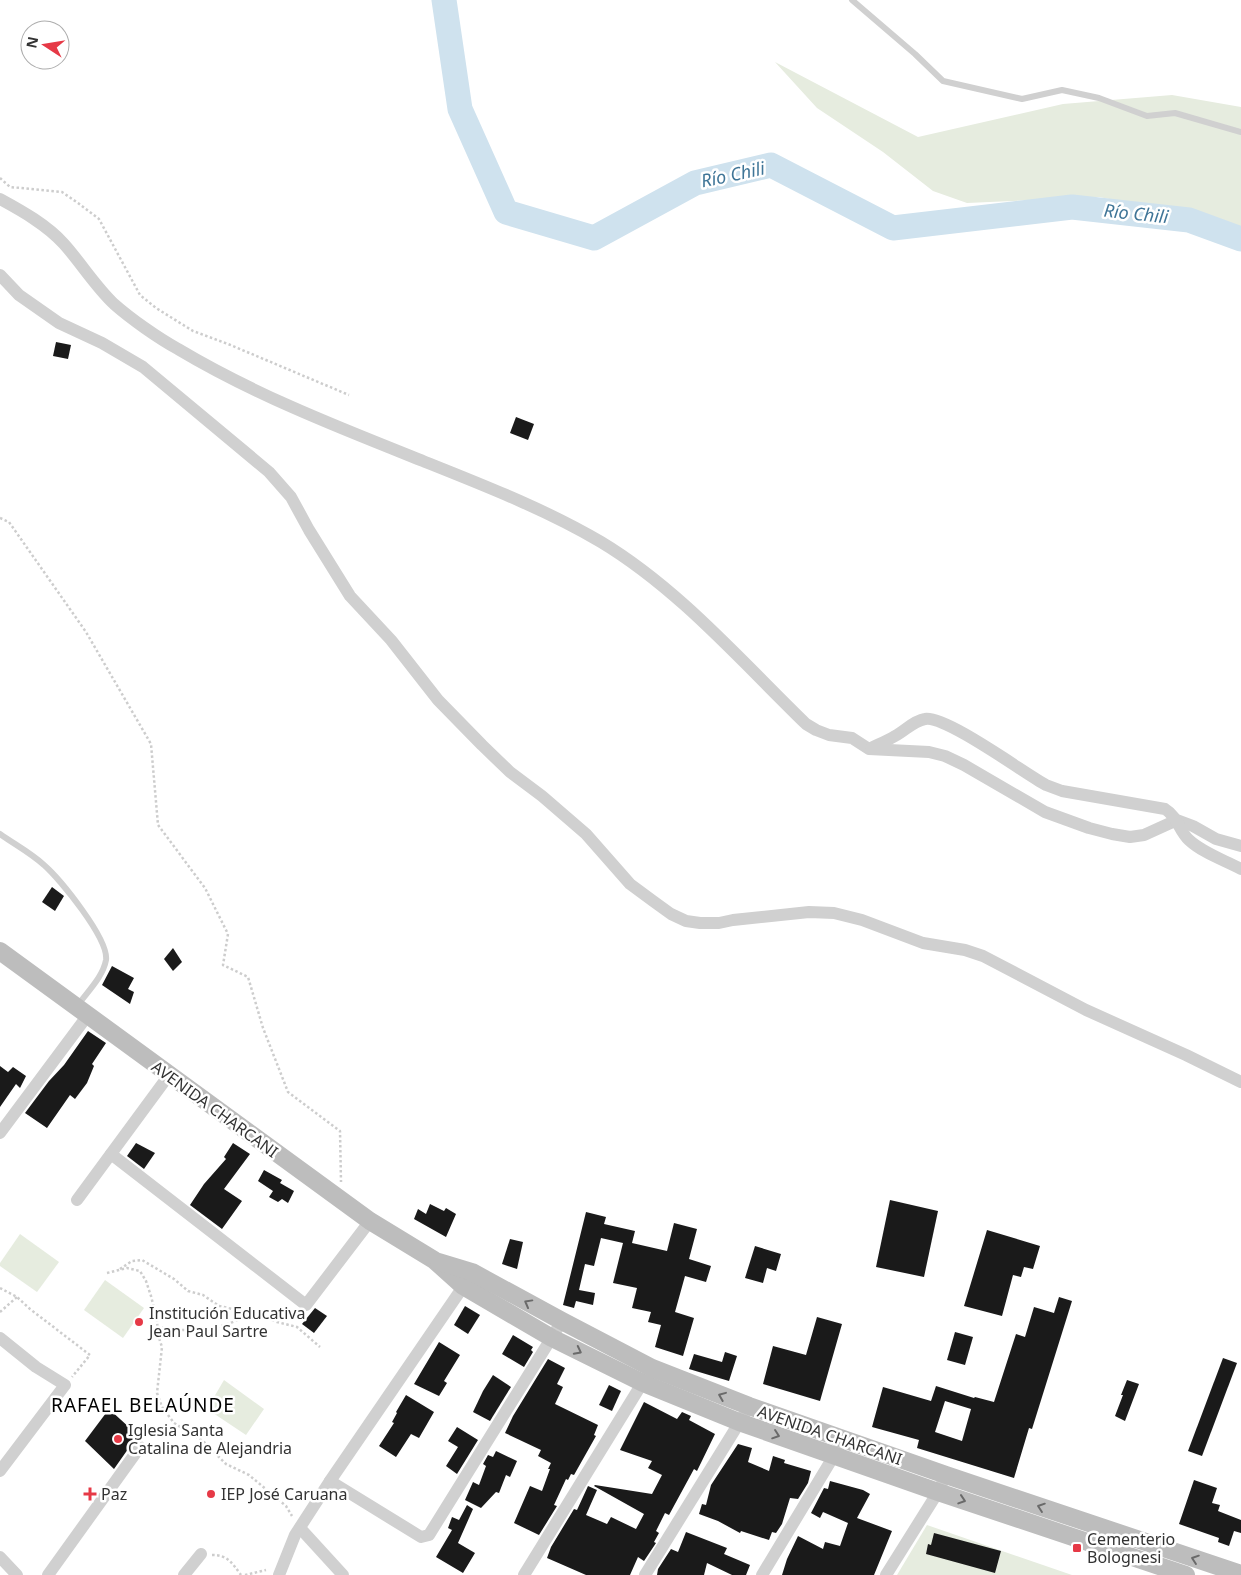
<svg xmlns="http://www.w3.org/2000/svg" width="1241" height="1575" font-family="'Noto Sans',sans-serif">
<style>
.green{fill:#e6ecdf}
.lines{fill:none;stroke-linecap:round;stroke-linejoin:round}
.river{stroke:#cfe2ee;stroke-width:25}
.building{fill:#1a1a1a;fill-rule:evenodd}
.path{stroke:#cdcdcd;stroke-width:2.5;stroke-dasharray:2.5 2.5;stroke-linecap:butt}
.lane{stroke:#d0d0d0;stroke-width:6}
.street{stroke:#d0d0d0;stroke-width:12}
.secondary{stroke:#bdbdbd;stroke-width:18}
.oneway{stroke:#6a6a6a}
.poi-dot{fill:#e63946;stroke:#fff;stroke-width:2}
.labels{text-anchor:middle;stroke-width:5;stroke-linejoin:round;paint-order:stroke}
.street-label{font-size:16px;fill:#333;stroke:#fff}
.poi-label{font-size:16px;fill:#333;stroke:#fff;text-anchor:start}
.water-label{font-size:18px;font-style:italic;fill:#3f7597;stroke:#fff}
.quarter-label{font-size:19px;letter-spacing:1px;fill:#000;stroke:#fff}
</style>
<rect width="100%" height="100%" fill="#fff"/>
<!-- green -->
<g class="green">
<path d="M775,62L918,137L1063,104L1172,95L1241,107V228L1183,213L1099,197L967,203L933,191L883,152L817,108Z"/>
<path d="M20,1234L59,1262L37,1292L0,1266V1263Z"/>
<path d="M105,1280L144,1308L123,1338L84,1310Z"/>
<path d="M224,1380L264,1409L246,1435L207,1409Z"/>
<path d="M927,1525L1072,1575H897Z"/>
</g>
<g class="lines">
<!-- river -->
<path class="river" d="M444,0L460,109L506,212L594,238L695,183L771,165L893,228L1072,207L1189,220L1241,239"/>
</g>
<!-- building -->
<g class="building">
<path d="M56,342L71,345L68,359L53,356Z"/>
<path d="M516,417L534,424L528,440L510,433Z"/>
<path d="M52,887L64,896L55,911L42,902Z"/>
<path d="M173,948L182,962L173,971L164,959Z"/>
<path d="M112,966L134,978L128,989L134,992L130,1004L102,985Z"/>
<path d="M88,1031L106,1043L92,1064L94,1066L87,1083L75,1099L70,1095L47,1128L25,1113L49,1081L64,1065Z"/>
<path d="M0,1066L8,1072L13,1067L26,1076L20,1088L16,1084L0,1107Z"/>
<path d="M136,1143L155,1153L144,1169L127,1156Z"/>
<path d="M233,1143L250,1154L224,1189L242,1201L222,1229L190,1205L204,1184L226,1159L224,1157Z"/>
<path d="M264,1170L282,1180L280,1183L294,1191L288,1203L282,1199L278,1202L269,1197L273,1191L258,1181Z"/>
<path d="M890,1200L938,1211L924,1277L876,1267Z"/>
<path d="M430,1204L444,1211L446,1208L456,1214L446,1237L414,1219L418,1209L426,1214Z"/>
<path d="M586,1212L606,1217L604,1224L635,1231L632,1243L667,1251L674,1223L697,1229L689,1259L711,1266L706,1282L685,1276L675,1312L694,1318L683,1356L655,1347L661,1325L648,1322L651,1312L632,1308L637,1288L613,1283L623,1243L601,1238L594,1266L585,1264L579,1290L595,1293L593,1305L576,1301L574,1308L563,1305Z"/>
<path d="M987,1230L1040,1246L1033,1269L1024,1267L1021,1277L1013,1275L1002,1316L964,1306Z"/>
<path d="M510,1239L523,1242L517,1269L502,1264Z"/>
<path d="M755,1246L781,1254L776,1271L767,1268L763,1283L745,1278Z"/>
<path d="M1059,1297L1072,1301L1032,1429L1029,1428L1014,1478L917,1448L919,1440L872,1427L883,1387L931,1401L936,1386L974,1398L975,1397L994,1402L1016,1334L1025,1337L1034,1307L1054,1313ZM945,1401L971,1409L962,1441L935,1432Z"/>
<path d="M465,1306L480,1315L468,1334L454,1325Z"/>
<path d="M315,1308L327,1316L314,1333L302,1324Z"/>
<path d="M817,1317L842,1324L820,1401L763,1384L773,1346L806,1355Z"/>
<path d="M955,1332L973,1337L965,1365L947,1360Z"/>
<path d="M513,1335L533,1347L531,1350L533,1352L524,1367L502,1354Z"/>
<path d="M439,1342L460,1355L444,1381L447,1383L439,1396L414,1384Z"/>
<path d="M725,1352L737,1356L729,1381L689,1369L694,1354L722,1362Z"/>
<path d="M1223,1358L1237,1363L1202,1456L1188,1451Z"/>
<path d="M548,1359L565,1368L557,1384L563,1387L555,1404L598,1425L594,1435L596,1436L574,1475L571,1474L568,1480L566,1479L554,1505L557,1506L539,1535L514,1523L530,1486L542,1491L550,1469H548L551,1463L538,1456L541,1450L505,1433L513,1416Z"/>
<path d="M493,1375L511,1387L490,1421L473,1412L483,1391Z"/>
<path d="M1127,1380L1139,1384L1125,1421L1115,1416L1123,1395H1121Z"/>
<path d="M609,1385L621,1391L612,1411L599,1405Z"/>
<path d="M406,1395L434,1412L419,1438L411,1434L396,1457L379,1446L394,1423L392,1422L397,1413L396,1412Z"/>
<path d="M644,1402L677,1419L682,1412L691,1416L689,1420L715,1434L697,1471L694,1469L669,1515L665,1513L656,1531L659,1533L654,1542L656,1543L644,1561L638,1557L630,1575H586L547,1558L551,1547L574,1509L577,1510L588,1486L597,1490L586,1515L607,1524L611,1517L636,1529L644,1514L594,1486L595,1485L652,1494L662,1475L648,1468L652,1461L620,1450Z"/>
<path d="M109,1409L142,1439H137L133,1442L114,1469L85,1441Z"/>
<path d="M457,1427L478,1440L457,1474L446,1466L458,1447L448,1441Z"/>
<path d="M738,1444L752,1448L748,1462L769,1471L773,1456L785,1460L784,1463L811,1471L808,1483L798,1499L790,1498L782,1524L776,1533L772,1532L769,1540L741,1531L740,1533L718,1521L699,1514L702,1504L706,1505L711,1485Z"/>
<path d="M496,1451L517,1461L510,1477L506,1475L499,1493L496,1492L481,1508L465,1500L473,1482L479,1485L486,1466L483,1464L488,1455L493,1457Z"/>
<path d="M1194,1480L1217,1488L1212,1503L1220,1505L1218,1511L1241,1520V1533L1234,1531L1229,1546L1218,1542L1219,1538L1179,1524Z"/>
<path d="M830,1481L863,1490L870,1494L857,1518L892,1531L874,1575H782L787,1559L798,1536L823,1549L825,1542L840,1546L848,1523L823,1512L820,1518L811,1513L824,1488L828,1489Z"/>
<path d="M467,1505L473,1509L458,1543L475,1553L463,1573L436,1557L452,1530L448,1528L452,1517L459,1520Z"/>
<path d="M686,1532L727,1548L724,1554L750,1565L746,1575H732L707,1563L704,1575H657L658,1569L671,1549L678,1552Z"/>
<path d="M934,1533L1001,1551L995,1573L926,1554L928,1544L931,1545Z"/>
</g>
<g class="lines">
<!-- path -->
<g class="path">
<path d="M0,178L10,187L62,192L78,203L99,219L140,295L156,308L193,331L228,344L349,395"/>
<path d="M0,518L9,522L86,632L151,744L158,825L205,888L228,934L223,965L248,977L263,1028L288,1092L340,1131L341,1182"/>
<path d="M120,1269L132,1261L142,1260L174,1279L188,1291L203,1295L219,1306L260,1315L277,1322L297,1327L320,1347"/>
<path d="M107,1273L127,1268L140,1271L146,1281L151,1296L157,1320L158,1335L162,1347L157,1393L162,1407L174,1423L203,1441L226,1464L249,1475L286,1506L292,1516"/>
<path d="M0,1288L17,1297L30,1309L90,1355L72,1377"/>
<path d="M0,1312L17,1297"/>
<path d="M157,1327C192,1333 219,1331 250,1314"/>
<path d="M212,1555C228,1555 232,1563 241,1575"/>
<path d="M245,1575L266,1570"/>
</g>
<!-- lane -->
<g class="lane">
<path d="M852,0L915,54L943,81L1022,99L1062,90L1099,98L1147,116L1175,113L1241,132"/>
<path d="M0,834C14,844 31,853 44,865C60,879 109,939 106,960C103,977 87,992 78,1005"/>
</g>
<!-- street -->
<g class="street">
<path d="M0,199C22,211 47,225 64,244C81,263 95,286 114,304C131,319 158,338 178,349C255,395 340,428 423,461C483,485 545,509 601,542C679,589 741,661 806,724L816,730L829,735L852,738L869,749L929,752L945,756L964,765L1045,812L1089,828L1112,834L1130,837L1144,835L1177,820L1193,826L1216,839L1241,846"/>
<path d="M0,275L19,295L59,323L102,343L143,367L269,472L291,497L309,530L350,596L391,640L438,700L482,745L510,772L542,796L586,834L630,884L653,901L671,914L686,921L700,923H719L733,920L809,912L834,913L862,920L923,943L965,950L983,956L1086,1010L1186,1055L1241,1082"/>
<path d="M871,748C879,744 887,741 895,736C905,731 913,721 925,719C945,715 1024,773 1046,785L1062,791L1165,809C1178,817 1179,831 1189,840C1203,853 1224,860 1241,869"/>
<path d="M0,1133L88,1015"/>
<path d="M111,1154L306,1305L370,1221"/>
<path d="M77,1200L169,1075"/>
<path d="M0,1338L36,1367L65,1385L0,1471"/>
<path d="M330,1481L421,1537L429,1535L562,1321"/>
<path d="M300,1528L343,1575"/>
<path d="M0,1557L17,1575"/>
<path d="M48,1575L140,1447"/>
<path d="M184,1575L201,1554"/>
<path d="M279,1575L295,1535L330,1481L467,1281"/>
<path d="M524,1575L646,1377"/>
<path d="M645,1575L744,1415"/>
<path d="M762,1575L838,1449"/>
<path d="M886,1575L938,1492L946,1475"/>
</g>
<!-- secondary -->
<g class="secondary">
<path d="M0,951L370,1221L434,1260L463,1286L552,1338L643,1383L739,1422L938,1492L1186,1575"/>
<path d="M439,1262L472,1272L562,1321L652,1368L749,1406L946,1475L1241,1574"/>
</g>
</g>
<!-- one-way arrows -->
<defs><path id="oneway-chevron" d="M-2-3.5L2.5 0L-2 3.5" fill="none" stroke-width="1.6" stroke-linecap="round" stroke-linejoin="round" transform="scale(1.25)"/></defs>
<g class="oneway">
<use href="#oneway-chevron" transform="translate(528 1303) rotate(-151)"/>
<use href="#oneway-chevron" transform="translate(578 1351) rotate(27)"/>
<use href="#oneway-chevron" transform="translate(722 1396) rotate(-158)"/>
<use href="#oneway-chevron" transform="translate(776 1435) rotate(19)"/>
<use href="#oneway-chevron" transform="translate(962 1500) rotate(18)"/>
<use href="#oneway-chevron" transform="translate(1041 1507) rotate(-161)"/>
<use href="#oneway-chevron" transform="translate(1195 1559) rotate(-161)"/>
</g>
<!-- markers -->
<g class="poi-dot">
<circle cx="139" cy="1322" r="5"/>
<circle cx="118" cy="1439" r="5"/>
<path d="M87.5 1486.5h5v5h5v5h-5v5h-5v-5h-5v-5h5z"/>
<circle cx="211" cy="1494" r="5"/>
<rect x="1072" y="1543" width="10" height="10" rx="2.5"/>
</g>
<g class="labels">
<!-- street labels -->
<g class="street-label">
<text transform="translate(215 1109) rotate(36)" y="6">AVENIDA CHARCANI</text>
<text transform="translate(830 1435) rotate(19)" y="6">AVENIDA CHARCANI</text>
</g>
<!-- poi labels -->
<g class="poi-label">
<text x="149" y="1319">Institución Educativa<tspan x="149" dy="18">Jean Paul Sartre</tspan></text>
<text x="128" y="1436">Iglesia Santa<tspan x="128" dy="18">Catalina de Alejandria</tspan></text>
<text x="101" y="1500">Paz</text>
<text x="221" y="1500">IEP José Caruana</text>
<text x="1087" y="1545">Cementerio<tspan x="1087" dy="18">Bolognesi</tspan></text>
</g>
<!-- water labels -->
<g class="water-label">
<text transform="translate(733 175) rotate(-12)" y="6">Río Chili</text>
<text transform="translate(1136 214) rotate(6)" y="6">Río Chili</text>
</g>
<!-- quarter labels -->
<g class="quarter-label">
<text x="143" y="1412">RAFAEL BELAÚNDE</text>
</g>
</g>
<!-- north arrow -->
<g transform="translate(45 45) rotate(282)"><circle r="24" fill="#ffffff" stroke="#adadad"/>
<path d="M0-4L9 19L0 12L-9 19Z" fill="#e63946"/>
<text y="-8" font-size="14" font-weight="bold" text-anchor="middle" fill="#333333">N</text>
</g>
</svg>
